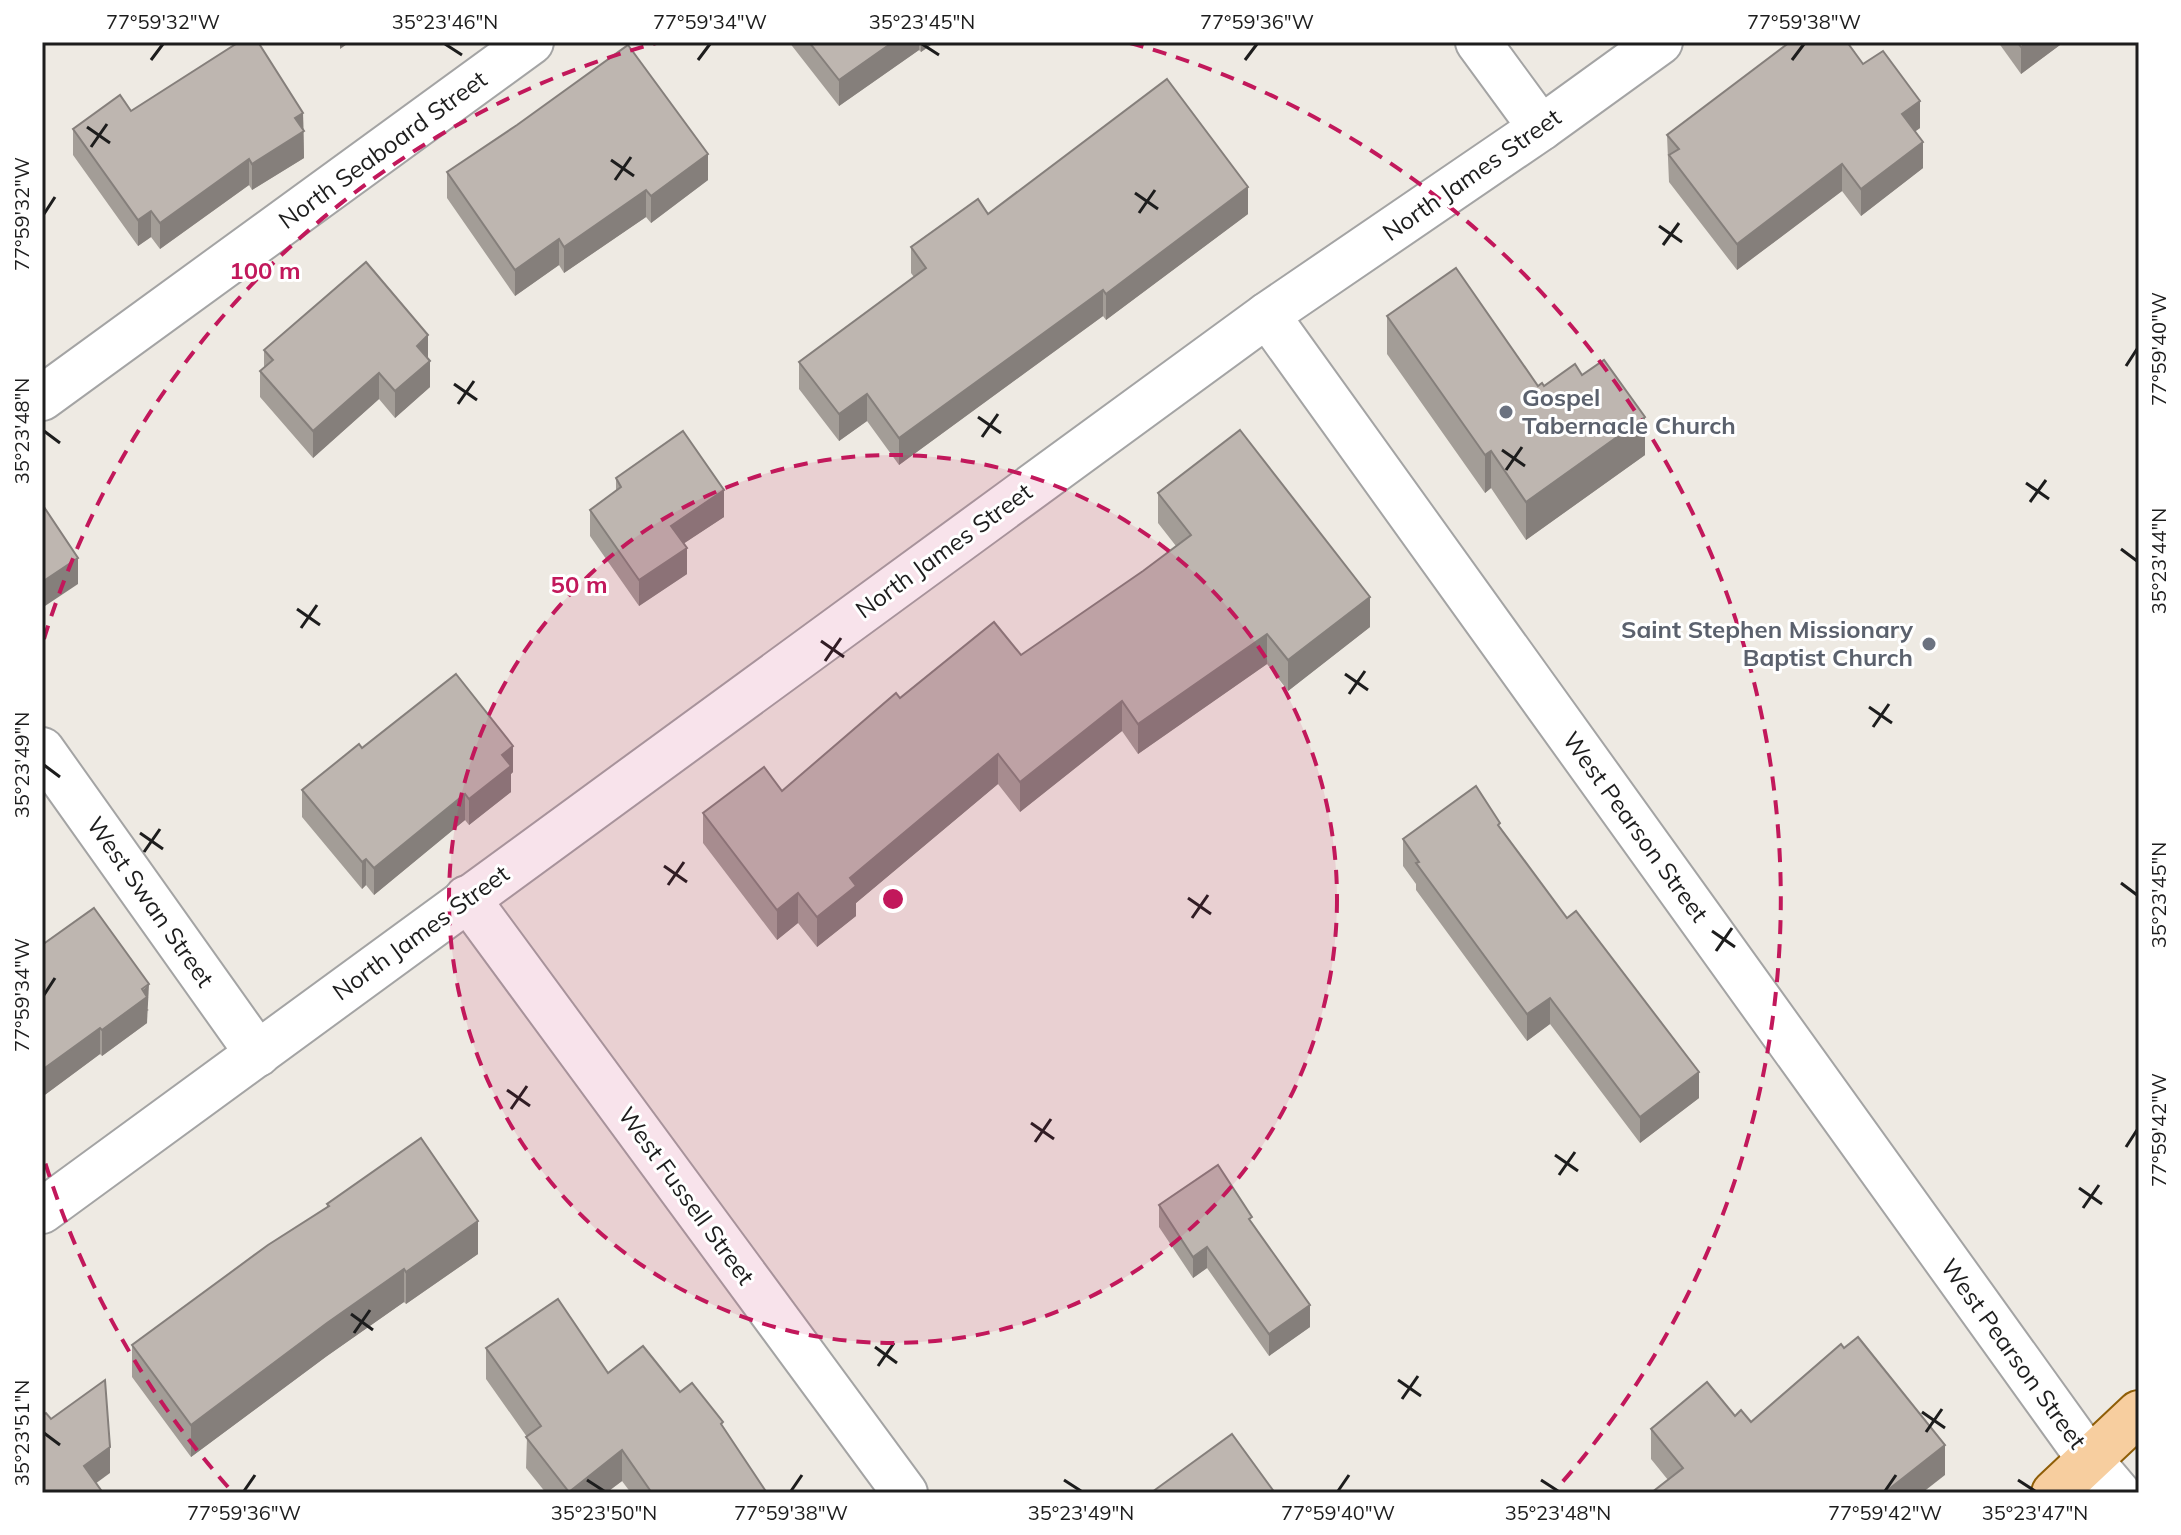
<svg xmlns="http://www.w3.org/2000/svg" width="2181" height="1535" font-family="Mulish,sans-serif">
<style>
.lines{fill:none;stroke-linecap:round;stroke-linejoin:round}
.minor-casing{stroke:#a4a4a4;stroke-width:48}
.major-casing{stroke:#8f5e07;stroke-width:48}
.minor{stroke:#fff;stroke-width:44}
.major{stroke:#f7ce9f;stroke-width:44}
.wall{fill:#a39d97}
.shaded-wall{fill:#857f7b}
.building{fill:#beb6b0;stroke:#857f7b;stroke-width:2}
.ticks{fill:none;stroke:#1d1d1d;stroke-width:3}
.ring{fill:none;stroke:#c2185b;stroke-width:4;stroke-dasharray:14 10}
.worship-dot{fill:#6b7280;stroke:#fff;stroke-width:3}
.labels{text-anchor:middle;stroke-width:6;stroke-linejoin:round;paint-order:stroke}
.street-label{font-size:24px;fill:#1d1d1d;stroke:#fff}
.worship-label{font-size:24px;font-weight:bold;fill:#5b616d;stroke:#fff;text-anchor:start}
.centre{fill:#c2185b;stroke:#fff;stroke-width:4}
.ring-label{font-size:24px;text-anchor:middle;font-weight:bold;fill:#c2185b;stroke:#fff;stroke-width:6;stroke-linejoin:round;paint-order:stroke}
.neatline{fill:none;stroke:#1d1d1d;stroke-width:3}
.ticks-label{font-size:20px;text-anchor:middle;fill:#1d1d1d}
</style>
<rect width="100%" height="100%" fill="#eeeae3"/>
<g class="lines">
<!-- minor casing -->
<g class="minor-casing">
<g id="minor">
<path d="M1478,42L1541,128"/>
<path d="M1267,315L2090,1460L2118,1493"/>
<path d="M42,398L531,42"/>
<path d="M42,750L258,1054"/>
<path d="M467,898L905,1493"/>
<path d="M42,1211L1267,315L1541,128L1660,42"/>
</g>
</g>
<!-- major casing -->
<g class="major-casing">
<path id="major" d="M2054,1493L2139,1413"/>
</g>
<!-- minor -->
<use href="#minor" class="minor"/>
<!-- major -->
<use href="#major" class="major"/>
</g>
<!-- wall -->
<g class="wall">
<path d="M789,42H935L921,52L919,50L839,106Z"/>
<path d="M1998,42H2064L2021,74Z"/>
<path d="M1863,64L1920,128L1915,131L1923,168L1861,216L1842,191L1737,270L1669,182L1667,135Z"/>
<path d="M131,111L303,113L304,158L252,190L249,185L160,249L151,237L138,246L73,155V129Z"/>
<path d="M447,172L708,180L651,223L646,217L564,273L559,265L515,296L447,198Z"/>
<path d="M988,214H1248L1106,320L1103,316L899,465L867,421L839,441L799,389V362L914,277L911,273V247Z"/>
<path d="M1387,316L1538,386H1544L1645,455L1526,540L1491,488L1485,493L1387,354Z"/>
<path d="M264,350L428,358L430,387L395,418L379,399L313,458L260,397V371L264,367Z"/>
<path d="M616,478L724,517L684,543L687,574L639,606L590,536V510L616,491Z"/>
<path d="M1158,493L1370,627L1288,691L1267,664L1138,754L1122,731L1020,812L998,784L856,903V916L817,947L798,923L777,940L703,843V813L782,791L900,698L1021,655L1143,571L1176,546L1158,523Z"/>
<path d="M362,748L513,772L511,774V792L469,825L465,820L374,895L366,885L362,889L302,817V790Z"/>
<path d="M1500,827L1699,1098L1640,1143L1550,1024L1527,1041L1416,890V884L1403,866V839Z"/>
<path d="M42,945L149,1010L147,1011V1023L102,1056L100,1054L42,1097Z"/>
<path d="M327,1204L478,1254L406,1304L404,1302L327,1356L191,1457L132,1377V1345L327,1207Z"/>
<path d="M1159,1205L1252,1223L1310,1327L1269,1356L1207,1268L1193,1278L1159,1227Z"/>
<path d="M486,1348L608,1373L680,1392L723,1427L767,1493H631L622,1481L606,1493H546L526,1468L527,1437L486,1379Z"/>
<path d="M1735,1416L1751,1422L1945,1475L1668,1480L1651,1459V1429Z"/>
</g>
<!-- shaded-wall -->
<g class="shaded-wall">
<path d="M340,42H350L340,49Z"/>
<path d="M893,42H919V50L839,106V80Z"/>
<path d="M921,42H935L921,52Z"/>
<path d="M2028,42H2064L2021,74V47Z"/>
<path d="M1920,101V128L1902,141V114Z"/>
<path d="M303,113L304,158L252,190V164L295,118Z"/>
<path d="M1923,142V168L1861,216V189Z"/>
<path d="M708,154V180L651,223V196Z"/>
<path d="M249,159V185L160,249V223Z"/>
<path d="M1842,164V191L1737,270V244Z"/>
<path d="M1248,187V214L1106,320V294Z"/>
<path d="M646,190V217L564,273V247Z"/>
<path d="M151,211V237L138,246V220Z"/>
<path d="M559,239V265L515,296V270Z"/>
<path d="M1103,290V316L899,465V438Z"/>
<path d="M428,335V362L417,346Z"/>
<path d="M430,361V387L395,418V391Z"/>
<path d="M379,373V399L313,458V431Z"/>
<path d="M867,394V421L839,441V414Z"/>
<path d="M1645,417V455L1526,540V502Z"/>
<path d="M1491,451V488L1485,493V455Z"/>
<path d="M724,490V517L671,552V526Z"/>
<path d="M687,548V574L639,606V580Z"/>
<path d="M78,558V584L42,608V582Z"/>
<path d="M1370,597V627L1288,691V660Z"/>
<path d="M1267,634V664L1138,754V724Z"/>
<path d="M1122,701V731L1020,812V782Z"/>
<path d="M513,746V772L511,774V792L469,825V799L502,755Z"/>
<path d="M998,754V784L856,903V916L817,947V917L850,878Z"/>
<path d="M465,794V820L374,895V868Z"/>
<path d="M366,859V885L362,889V862Z"/>
<path d="M798,893V923L777,940V910Z"/>
<path d="M149,984L147,1023L102,1056V1030Z"/>
<path d="M1550,998V1024L1527,1041V1014Z"/>
<path d="M100,1028V1054L42,1097V1070Z"/>
<path d="M1699,1072V1098L1640,1143V1117Z"/>
<path d="M478,1221V1254L406,1304V1272Z"/>
<path d="M1207,1247V1268L1193,1278V1257Z"/>
<path d="M404,1269V1302L327,1356L191,1457V1425L327,1323Z"/>
<path d="M1310,1305V1327L1269,1356V1334Z"/>
<path d="M1945,1445V1475L1922,1493H1884Z"/>
<path d="M110,1447V1473L84,1492V1466Z"/>
<path d="M622,1450V1481L606,1493H569Z"/>
</g>
<!-- building -->
<g class="building">
<path d="M239,42H258L303,113L295,118L304,131L252,164L249,159L160,223L151,211L138,220L73,129L120,95L131,111Z"/>
<path d="M809,42H893L839,80Z"/>
<path d="M1790,42H1847L1863,64L1883,51L1920,101L1902,114L1923,142L1861,189L1842,164L1737,244L1669,155L1679,149L1667,135Z"/>
<path d="M2017,42H2028L2021,47Z"/>
<path d="M628,45L708,154L651,196L646,190L564,247L559,239L515,270L447,172L517,125Z"/>
<path d="M1167,79L1248,187L1106,294L1103,290L899,438L867,394L839,414L799,362L926,268L911,247L978,199L988,214Z"/>
<path d="M366,262L428,335L417,346L430,361L395,391L379,373L313,431L260,371L273,360L264,350Z"/>
<path d="M1456,268L1538,386L1542,383L1544,386L1575,364L1582,375L1604,360L1645,417L1526,502L1491,451L1485,455L1387,316Z"/>
<path d="M1240,430L1370,597L1288,660L1267,634L1138,724L1122,701L1020,782L998,754L850,878L856,886L817,917L798,893L777,910L703,813L764,767L782,791L896,693L900,698L994,622L1021,655L1143,571L1191,535L1158,493Z"/>
<path d="M683,431L724,490L671,526L687,548L639,580L590,510L621,487L616,478Z"/>
<path d="M42,504L78,558L42,582Z"/>
<path d="M456,674L513,746L502,755L511,766L469,799L465,794L374,868L366,859L362,862L302,790L359,744L362,748Z"/>
<path d="M1476,786L1500,823L1498,825L1567,918L1576,911L1699,1072L1640,1117L1550,998L1527,1014L1416,863L1419,862L1403,839Z"/>
<path d="M94,908L149,984L142,989L147,997L102,1030L100,1028L42,1070V945Z"/>
<path d="M421,1138L478,1221L406,1272L404,1269L327,1323L191,1425L132,1345L268,1245L329,1206L327,1204Z"/>
<path d="M1218,1165L1252,1217L1249,1219L1310,1305L1269,1334L1207,1247L1193,1257L1159,1205Z"/>
<path d="M558,1299L608,1373L643,1346L680,1392L692,1383L723,1422L721,1424L767,1493H652L622,1450L569,1492L526,1437L541,1426L486,1348Z"/>
<path d="M1858,1337L1945,1445L1884,1493H1651L1683,1468L1651,1429L1707,1382L1735,1416L1741,1410L1751,1422L1841,1344L1844,1348Z"/>
<path d="M105,1380L110,1447L84,1466L103,1493H42V1416L46,1413L51,1419Z"/>
<path d="M1232,1434L1275,1493H1153L1152,1492Z"/>
</g>
<!-- ticks -->
<path class="ticks" d="M445,44L462,55M922,44L939,55M151,60L163,44M698,60L710,44M1245,60L1257,44M1792,60L1804,44M87,127L110,143M91,147L107,124M611,160L634,176M615,180L631,157M1135,193L1158,209M1139,213L1155,190M44,214L55,197M1659,226L1682,242M1663,245L1679,223M2126,366L2137,349M454,384L477,400M458,404L474,381M978,417L1001,433M44,431L60,443M982,437L998,414M1502,450L1525,466M1506,470L1522,447M2026,483L2049,499M2030,502L2046,480M2121,549L2137,561M297,609L320,625M301,628L317,605M821,641L844,657M825,661L841,638M1345,674L1368,690M1349,694L1365,671M1869,707L1892,723M1873,727L1889,704M44,765L60,777M140,833L163,849M144,852L160,829M664,866L687,882M2121,883L2137,895M668,885L684,862M1188,898L1211,914M1192,918L1208,895M1712,931L1735,947M1716,951L1732,928M44,995L55,978M507,1090L530,1106M511,1109L527,1086M1031,1123L1054,1139M1035,1142L1051,1119M2126,1147L2137,1130M1555,1155L1578,1171M1559,1175L1575,1152M2079,1188L2102,1204M2083,1208L2099,1185M351,1314L373,1330M354,1333L370,1310M875,1347L897,1363M878,1366L894,1343M1398,1380L1421,1396M1402,1399L1418,1376M1922,1412L1945,1428M1926,1432L1942,1409M44,1433L60,1445M587,1480L604,1491M1064,1480L1081,1491M1541,1480L1558,1491M2018,1480L2035,1491M244,1491L255,1475M791,1491L802,1475M1338,1491L1349,1475M1885,1491L1896,1475"/>
<!-- distance rings -->
<circle cx="893" cy="899" r="444" fill="#c2185b" fill-opacity=".12"/>
<g class="ring">
<circle cx="893" cy="899" r="444"/>
<path d="M228 1487A888 888 0 0 1 44 1159M44 639A888 888 0 0 1 656 43M1130 43A888 888 0 0 1 1558 1487"/>
</g>
<!-- markers -->
<g class="worship-dot">
<circle cx="1506" cy="412" r="8"/>
<circle cx="1929" cy="644" r="8"/>
</g>
<g class="labels">
<!-- street labels -->
<g class="street-label">
<text transform="translate(383 150) rotate(-36)" y="8">North Seaboard Street</text>
<text transform="translate(1472 175) rotate(-35)" y="8">North James Street</text>
<text transform="translate(944 551) rotate(-36)" y="8">North James Street</text>
<text transform="translate(1635 827) rotate(54)" y="8">West Pearson Street</text>
<text transform="translate(150 902) rotate(55)" y="8">West Swan Street</text>
<text transform="translate(421 933) rotate(-36)" y="8">North James Street</text>
<text transform="translate(686 1196) rotate(54)" y="8">West Fussell Street</text>
<text transform="translate(2013 1354) rotate(54)" y="8">West Pearson Street</text>
</g>
<!-- worship labels -->
<g class="worship-label">
<text x="1522" y="406">Gospel<tspan x="1522" dy="28">Tabernacle Church</tspan></text>
<text x="1913" y="638" text-anchor="end">Saint Stephen Missionary<tspan x="1913" dy="28">Baptist Church</tspan></text>
</g>
</g>
<circle cx="893" cy="899" r="12" class="centre"/>
<g class="ring-label">
<text x="265" y="279">100 m</text>
<text x="579" y="593">50 m</text>
</g>
<!-- border -->
<rect width="2181" height="1535" fill="none" stroke="#ffffff" stroke-width="88"/>
<rect x="44" y="44" width="2093" height="1447" class="neatline"/>
<g class="ticks-label">
<text x="163" y="29">77°59'32"W</text>
<text x="445" y="29">35°23'46"N</text>
<text x="710" y="29">77°59'34"W</text>
<text x="922" y="29">35°23'45"N</text>
<text x="1257" y="29">77°59'36"W</text>
<text x="1804" y="29">77°59'38"W</text>
<text transform="translate(22 214) rotate(-90)" y="7">77°59'32"W</text>
<text transform="translate(2159 349) rotate(-90)" y="7">77°59'40"W</text>
<text transform="translate(22 431) rotate(-90)" y="7">35°23'48"N</text>
<text transform="translate(2159 561) rotate(-90)" y="7">35°23'44"N</text>
<text transform="translate(22 765) rotate(-90)" y="7">35°23'49"N</text>
<text transform="translate(2159 895) rotate(-90)" y="7">35°23'45"N</text>
<text transform="translate(22 995) rotate(-90)" y="7">77°59'34"W</text>
<text transform="translate(2159 1130) rotate(-90)" y="7">77°59'42"W</text>
<text transform="translate(22 1433) rotate(-90)" y="7">35°23'51"N</text>
<text x="244" y="1520">77°59'36"W</text>
<text x="604" y="1520">35°23'50"N</text>
<text x="791" y="1520">77°59'38"W</text>
<text x="1081" y="1520">35°23'49"N</text>
<text x="1338" y="1520">77°59'40"W</text>
<text x="1558" y="1520">35°23'48"N</text>
<text x="1885" y="1520">77°59'42"W</text>
<text x="2035" y="1520">35°23'47"N</text>
</g>
</svg>
